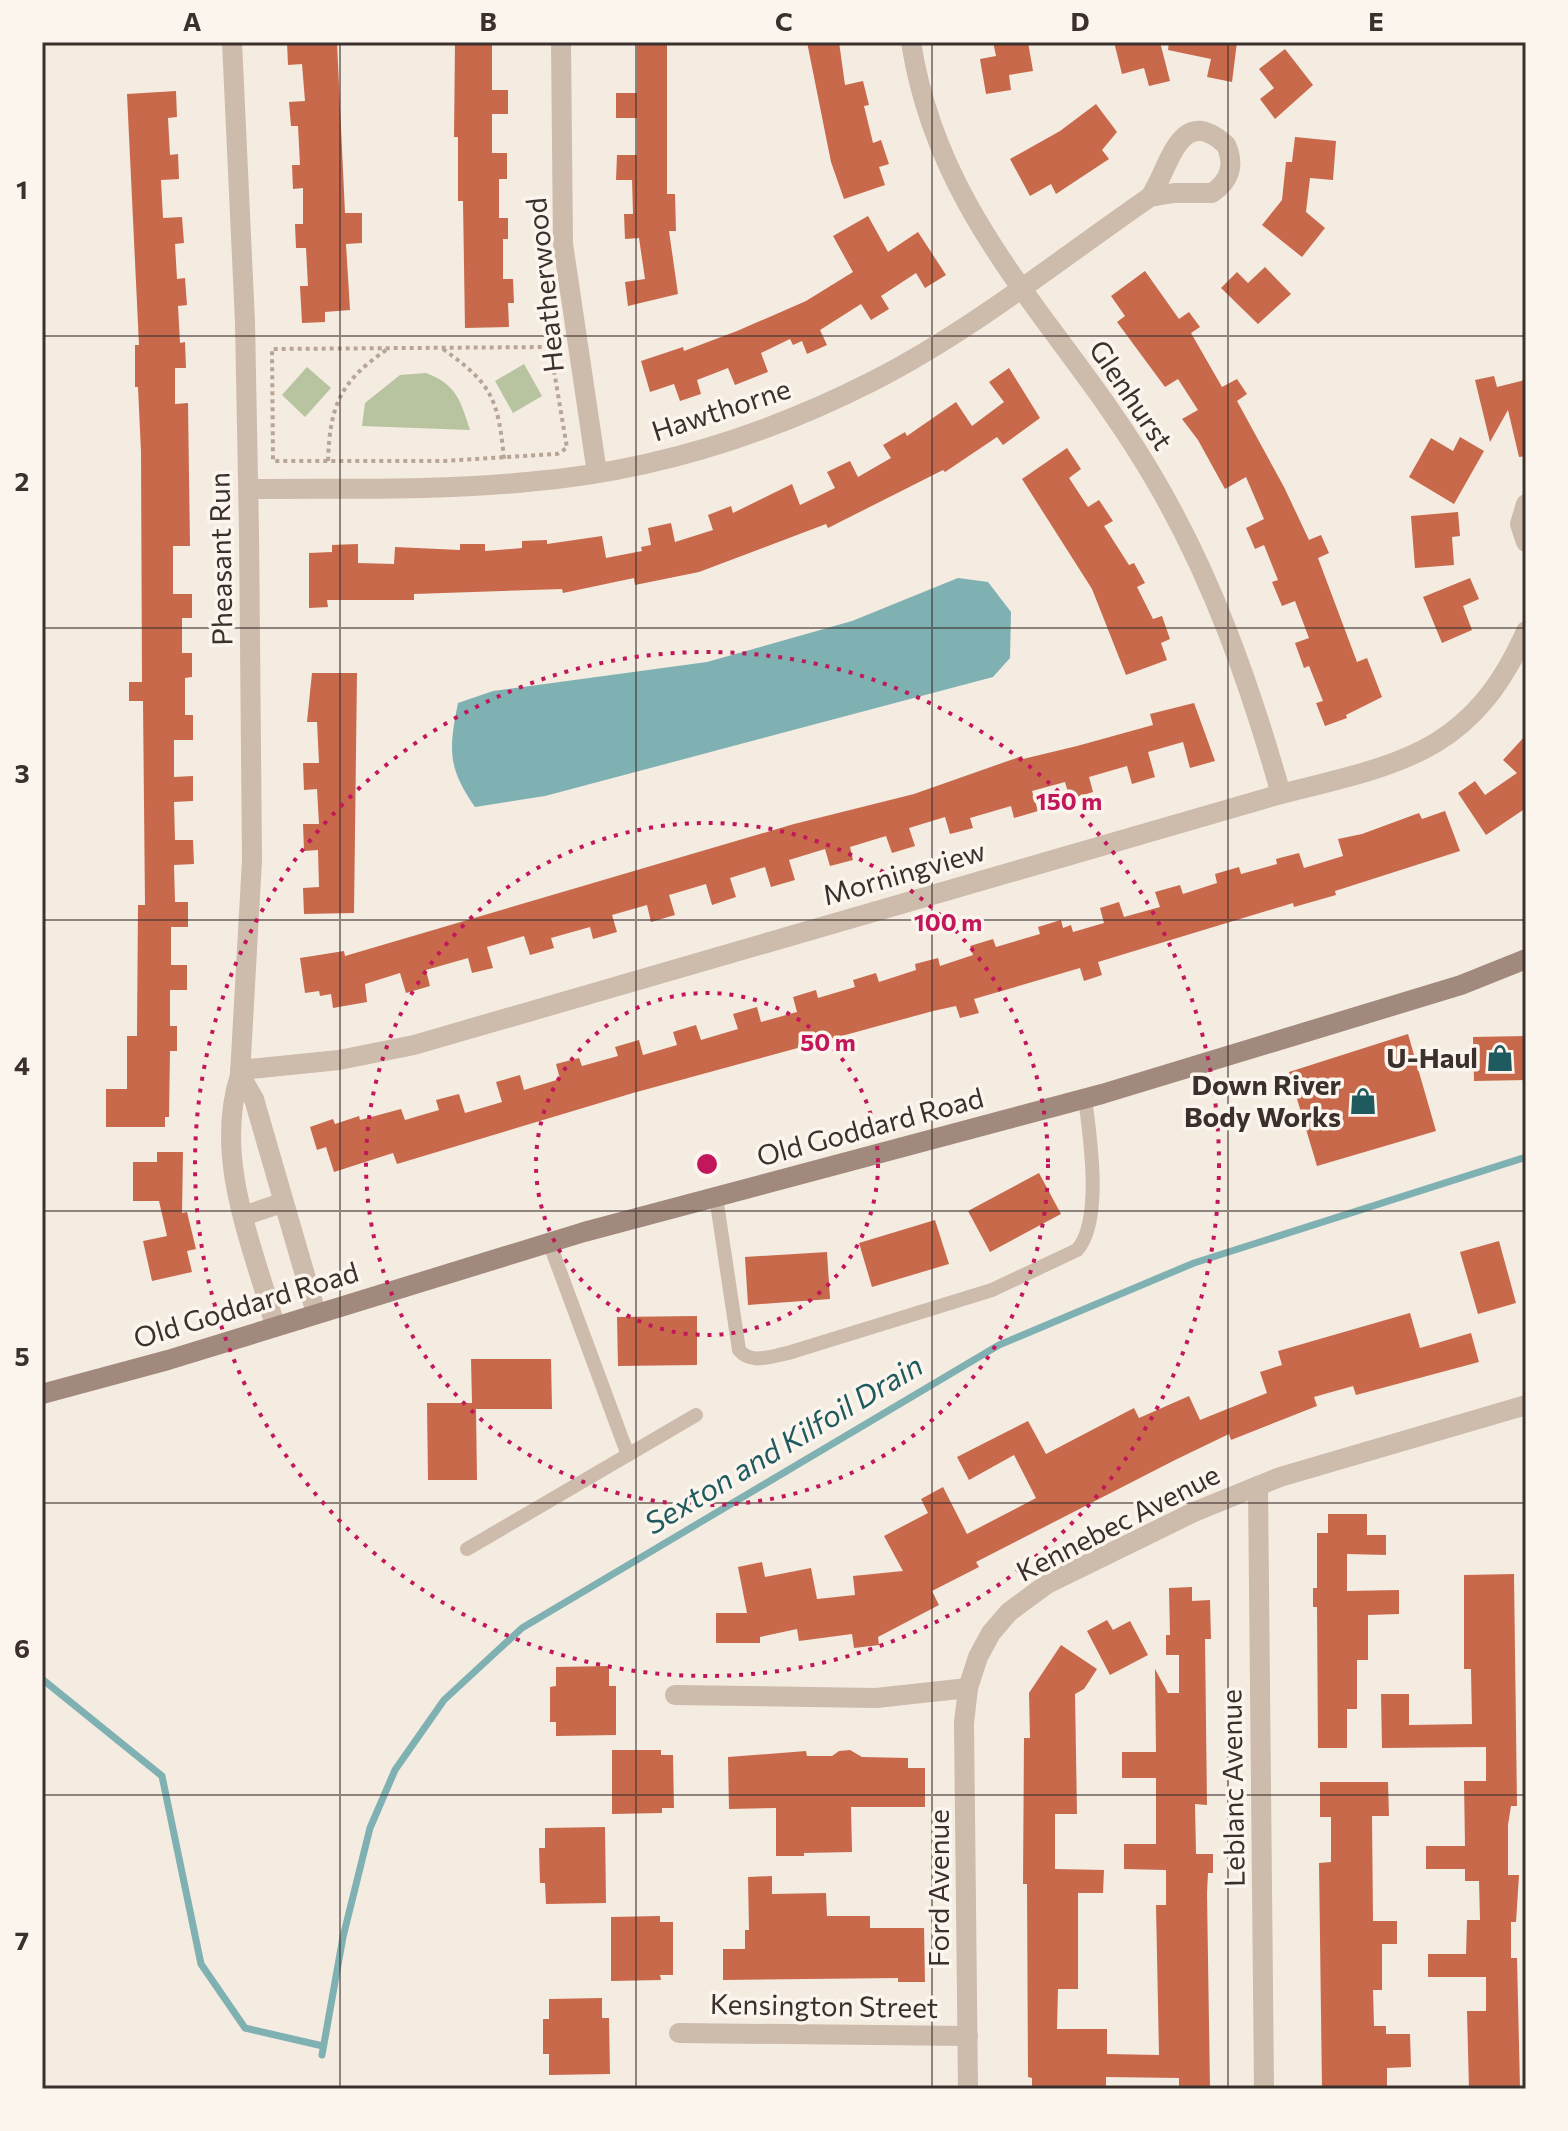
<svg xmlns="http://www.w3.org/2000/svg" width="1568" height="2131" font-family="Commissioner,sans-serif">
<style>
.green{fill:#b8c4a0}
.water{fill:#7fb0b2}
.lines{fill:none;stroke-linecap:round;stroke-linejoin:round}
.stream{stroke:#7fb0b2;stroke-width:7}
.building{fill:#c8694b}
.path{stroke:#b9a596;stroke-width:4;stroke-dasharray:4 4;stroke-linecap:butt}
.lane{stroke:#cdbbac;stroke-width:14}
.street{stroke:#cdbbac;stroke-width:20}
.secondary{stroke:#a18a7d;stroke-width:20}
.grid{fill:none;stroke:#3b302b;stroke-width:2;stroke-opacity:0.55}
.ring{fill:none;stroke:#c2185b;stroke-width:4;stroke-dasharray:4 8}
.labels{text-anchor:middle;stroke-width:7;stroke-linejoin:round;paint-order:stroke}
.street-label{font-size:28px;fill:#3b302b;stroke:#fbf5ee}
.poi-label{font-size:28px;font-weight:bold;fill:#3b302b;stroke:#fbf5ee;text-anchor:end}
.water-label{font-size:30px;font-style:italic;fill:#1f5a5e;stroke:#fbf5ee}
.centre{fill:#c2185b;stroke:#fbf5ee;stroke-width:4}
.ring-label{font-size:24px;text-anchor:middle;font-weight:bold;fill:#c2185b;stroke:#fbf5ee;stroke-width:7;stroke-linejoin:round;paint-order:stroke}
.neatline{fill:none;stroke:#3b302b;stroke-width:3}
.grid-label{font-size:26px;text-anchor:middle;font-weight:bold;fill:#3b302b}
</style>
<rect width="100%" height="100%" fill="#f4ebe1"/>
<!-- green -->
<g class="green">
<path d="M524,364L542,396L513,413L495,381Z"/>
<path d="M307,367L331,388L305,417L282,395Z"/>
<path d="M426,373C456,384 461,401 470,430L362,426L365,403L400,375Z"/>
</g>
<!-- water -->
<path class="water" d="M958,578L988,582L1011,612L1010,658L993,677L545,796L475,807C447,767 449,749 458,703L493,691L707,662L852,621Z"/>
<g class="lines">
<!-- stream -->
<g class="stream">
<path d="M42,1679L162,1776L201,1964L245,2028L323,2046"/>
<path d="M322,2055L343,1937L370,1828L395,1770L444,1700L522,1628L999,1345L1194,1263L1526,1157"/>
</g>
</g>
<!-- building -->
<g class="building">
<path d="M287,42H337L345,213H362V243L346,244L350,310L325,312V322L302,323L300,286H308L306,248H296L295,224H303V188L293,189L292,165H300L298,126H291L289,102L305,101L302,64L288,65Z"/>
<path d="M455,42H492V90H508V114H492V153H507V179H499V218H508V239H503V279H513L514,303H508L509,327L465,328L463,201H458V137H454Z"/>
<path d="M637,42H667V194H675L676,231H669L678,294L628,306L625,282L645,279L639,238L625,239L624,214H633L632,180H616L617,155H637V118H616V93H637Z"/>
<path d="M807,42H839L845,85L863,81L869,105L864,106L873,143L881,140L889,164L879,167L885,185L844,199L831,162Z"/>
<path d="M993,42H1028L1033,71L1009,75L1011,90L986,94L980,59L996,56Z"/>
<path d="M1114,42H1160L1170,81L1149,86L1144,68L1122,74Z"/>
<path d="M1169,42H1237L1232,82L1207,77L1211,59L1168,50Z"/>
<path d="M1285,49L1313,85L1275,119L1260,99L1274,88L1259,69Z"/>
<path d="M176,91L177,117L168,118L170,155L178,154L179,179L161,180L163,218L182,217L184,243L175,244L177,279L185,278L187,305L178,306L180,343L185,342L186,368H175V404L188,403L190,546H173V594H192V618H182V653H192V677L185,678V715H193V740H174V777L193,776V801L174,802L175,840H193L194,864L174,865L175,902H188V927H171V965H187V990H170V1026H177V1051H170L169,1117H165V1127H106V1089H127V1036H137L138,905H145L143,701H129V682H142L141,452L138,387H135V345H139L127,94Z"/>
<path d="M1096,104L1117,132L1102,150L1109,159L1056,194L1051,184L1030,196L1010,159L1060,131Z"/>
<path d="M1295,137L1336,141L1333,180L1310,178L1306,212L1325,228L1302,257L1262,225L1282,200L1286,162H1292Z"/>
<path d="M868,216L888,252L918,232L946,275L925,288L916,273L881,296L889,309L871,320L861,304L820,330L827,345L807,354L802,341L793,345L790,339L761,353L768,372L735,385L728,368L697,380L701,394L680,401L674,384L650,392L641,361L683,347L684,351L737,331L806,301L853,272L833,236Z"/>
<path d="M1265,267L1291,294L1258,324L1221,288L1237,272L1248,283Z"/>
<path d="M1145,271L1179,319L1189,312L1200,327L1191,333L1222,387L1237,379L1247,394L1237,401L1284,487L1309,540L1321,535L1329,553L1318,558L1357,662L1367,658L1382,697L1346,715L1347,718L1325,726L1316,703L1323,701L1309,666L1304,668L1295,643L1309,638L1295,601L1282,606L1272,582L1278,580L1264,545L1255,549L1246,528L1264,519L1246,477L1225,489L1198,440L1182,419L1198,410L1178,379L1165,387L1117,322L1125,316L1111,296Z"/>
<path d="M1009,368L1040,418L1003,445L997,437L945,472L943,470L828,528L826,524L699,572L635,585L634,578L563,593L562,589L414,594V600H327L328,607L309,608V553L332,552V545L358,544V563L394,564L395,547L460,550V544H485V551L522,548V541L547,540V544L602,536L606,558L642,551L641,547L651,545L648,528L671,523L675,542L713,530L708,515L731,506L733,513L792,484L800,505L835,488L827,472L850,461L858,477L891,458L883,445L905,432L907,436L956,402L972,426L1004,402L989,382Z"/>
<path d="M1494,376L1497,387L1525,380L1526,456L1519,457L1508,410L1490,442L1475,380Z"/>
<path d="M1460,437L1484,451L1454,504L1409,477L1431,438L1453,451Z"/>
<path d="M1067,448L1081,469L1069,478L1088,507L1099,500L1113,521L1104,526L1129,565L1134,563L1145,583L1137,587L1153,619L1162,616L1170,639L1161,643L1167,660L1126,675L1092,589L1022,479Z"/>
<path d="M1458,512L1460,536L1452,537L1454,565L1415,568L1411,516Z"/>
<path d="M1470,578L1479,599L1463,606L1472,630L1442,643L1423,597Z"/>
<path d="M312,673H357L354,913L304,914L303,888L319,887L318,850L304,851L303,824H319L317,789L304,790L303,763H319L317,722H307Z"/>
<path d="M1194,703L1215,761L1190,768L1183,742L1148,752L1155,777L1132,784L1127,766L1089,777L1093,792L1070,799L1065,782L1032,791L1038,811L1014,818L1011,806L970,818L973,828L950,834L945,817L909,828L915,846L892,853L886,836L850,847L853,860L830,866L825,849L789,860L795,880L771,887L765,867L730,878L736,897L712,905L706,884L669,895L675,915L651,922L647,905L612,915L617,932L593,939L590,927L551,938L554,948L530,955L524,936L487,947L493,968L472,973L468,958L426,970L430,986L406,993L400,973L365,984L367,1002L333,1008L331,994L320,996L319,991L305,993L300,958L344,951L345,956L794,824L914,794L1022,756L1023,759L1077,746L1153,725L1150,714Z"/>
<path d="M1526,735V808L1486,835L1458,793L1475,781L1485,795L1517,773L1503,760Z"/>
<path d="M1445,811L1460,851L1335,891L1336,895L1294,907L1293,903L1098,962L1102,975L1084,981L1080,968L974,999L979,1013L960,1018L956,1006L933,1011L633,1093L397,1164L393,1153L334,1172L326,1147L317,1150L310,1127L333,1119L335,1124L359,1116L360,1120L401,1109L405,1120L439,1110L436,1100L459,1094L465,1113L502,1102L496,1082L520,1075L524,1090L560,1079L556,1064L579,1058L582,1066L618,1056L615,1047L639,1040L643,1055L677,1045L673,1032L696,1025L701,1040L738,1029L733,1014L757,1007L761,1022L797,1012L793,997L816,990L818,998L855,987L853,980L876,973L879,982L916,970L915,964L938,958L940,966L973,955L970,946L993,939L996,947L1040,934L1038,927L1061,920L1063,928L1071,925L1073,932L1104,923L1100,908L1119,902L1124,917L1160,907L1155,892L1180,885L1183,894L1217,883L1215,874L1239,867L1241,874L1277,864L1276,859L1299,853L1304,868L1343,856L1338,839L1362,834L1419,813L1422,819Z"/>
<path d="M1408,1034L1436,1131L1317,1166L1289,1072Z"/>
<path d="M1526,1036V1080L1474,1081L1473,1037Z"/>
<path d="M157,1152H183L182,1213L187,1212L196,1249L187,1251L192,1272L152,1281L143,1241L167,1236L159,1201H133V1162H157Z"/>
<path d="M1039,1173L1061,1214L990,1252L968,1211Z"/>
<path d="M935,1220L949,1264L872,1287L859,1243Z"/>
<path d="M1499,1241L1516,1303L1478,1314L1460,1252Z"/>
<path d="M827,1252L830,1299L748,1305L745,1257Z"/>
<path d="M1410,1313L1420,1348L1471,1333L1479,1362L1356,1395L1353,1386L1314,1397L1317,1406L1231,1440L1229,1434L1175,1460L976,1562L979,1567L932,1591L939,1605L878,1637L879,1645L854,1648L852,1634L799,1641L797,1629L760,1637V1643H716V1613H747L738,1567L762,1562L765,1577L811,1568L817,1599L855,1595L853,1576L903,1571L884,1536L928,1513L921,1499L943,1487L967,1534L1036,1498L1014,1455L969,1480L957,1457L1028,1421L1046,1454L1134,1408L1139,1418L1189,1396L1200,1420L1267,1393L1260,1372L1282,1365L1278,1351Z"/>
<path d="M697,1316V1365L618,1366L617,1317Z"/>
<path d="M471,1359H551L552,1409H476L477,1480H428L427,1403H472Z"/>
<path d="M1328,1514H1367V1535H1386V1555L1347,1554V1591L1399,1590V1614L1368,1615V1660H1357V1709H1347V1748H1318L1317,1607H1313V1588H1317V1533H1328Z"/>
<path d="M1514,1574L1517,1806H1511L1508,1825V1875H1519L1516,1922H1511V1958H1517L1520,2088L1469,2089L1467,2011H1486V1977H1428V1954H1466L1467,1920H1480L1479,1881H1465V1869H1426V1846H1465L1464,1781H1486V1747L1382,1748L1381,1694H1409V1725L1472,1724L1471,1669H1464V1575Z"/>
<path d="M1192,1587V1601L1210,1600L1211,1639H1205L1207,1805L1195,1804L1196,1854H1213V1873H1208L1207,1893L1210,2089H1179V2078L1106,2077V2089H1032V2078L1028,2077L1027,1884H1023L1024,1738H1030L1029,1693L1061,1645L1097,1669L1084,1689L1075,1694L1077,1814H1055V1869L1104,1870L1103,1893H1078V1989H1058L1057,2029H1107V2054L1159,2055L1156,1905H1166V1870L1124,1869V1844H1156V1778H1122V1752H1156L1155,1669L1168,1693H1179V1655H1166V1635H1170L1169,1588Z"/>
<path d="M1107,1620L1113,1630L1130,1621L1148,1655L1110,1675L1087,1631Z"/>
<path d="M609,1666V1686H616V1735L556,1736V1722H550V1687L556,1686V1667Z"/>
<path d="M612,1750H661V1755H673L674,1808H662V1813L612,1814Z"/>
<path d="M850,1750L862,1757L908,1758V1768H925V1807H851L852,1852L804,1853V1856H776V1808L729,1809L728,1757L806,1751L807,1756H832L839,1751Z"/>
<path d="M1320,1782H1388L1389,1816H1372L1373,1921H1397V1944H1382V1990H1373L1374,2026H1386V2034H1410L1411,2067L1387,2068V2089H1322L1319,1863L1331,1862V1817H1320Z"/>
<path d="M605,1827L606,1903L546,1904L545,1883H540L539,1848H545V1828Z"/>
<path d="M772,1876V1894L826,1893L827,1916H870V1928H924L925,1982H898V1978L723,1980V1949H745V1930H749L748,1877Z"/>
<path d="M660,1916V1922H673V1975H660L661,1980L611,1981V1917Z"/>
<path d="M602,1998V2018H609L610,2074L549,2075V2054H543V2019H549V1999Z"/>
</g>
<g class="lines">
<!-- path -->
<g class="path">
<path d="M550,347L567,448L557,454L444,461H273L272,349Z"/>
<path d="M443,349C492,384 498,398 504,459"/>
<path d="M328,461C330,405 340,382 386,350"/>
</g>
<!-- lane -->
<g class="lane">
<path d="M716,1197L739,1350C751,1365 771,1356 788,1353L992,1290L1077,1250C1103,1221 1090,1137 1085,1098"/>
<path d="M549,1242L628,1455"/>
<path d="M467,1549L696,1415"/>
</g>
<!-- street -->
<g class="street">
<path d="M232,42L245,322L249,532L252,860L240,1075C213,1159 253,1245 275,1326"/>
<path d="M561,42L563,244L597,473"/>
<path d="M911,42C939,225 1067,328 1155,480C1213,579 1250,685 1281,794"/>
<path d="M249,489C341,488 435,491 527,482C648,472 765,436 873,381C971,331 1060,259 1150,197C1170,168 1179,102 1226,145C1235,165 1230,181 1212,193H1174L1150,197"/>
<path d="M1526,504L1520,524L1526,542"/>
<path d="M240,1070L339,1060L414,1045L1281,794C1399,764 1472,754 1526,631"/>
<path d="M240,1075L254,1099L316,1313"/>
<path d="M243,1216L282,1203"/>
<path d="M1258,1486L1264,2089"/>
<path d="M675,1695L876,1698L968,1688"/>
<path d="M679,2033L968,2036"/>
<path d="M968,2089L964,1723L968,1688L978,1657L991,1633L1009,1612L1047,1584L1194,1512L1280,1477L1526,1405"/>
</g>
<!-- secondary -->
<path class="secondary" d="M42,1394L168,1360L584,1232L1102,1094L1461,985L1526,959"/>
</g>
<!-- grid -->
<path class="grid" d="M340,42V2089M636,42V2089M932,42V2089M1228,42V2089M42,336H1526M42,628H1526M42,920H1526M42,1211H1526M42,1503H1526M42,1795H1526"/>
<!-- distance rings -->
<g class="ring">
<circle cx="707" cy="1164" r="171"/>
<circle cx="707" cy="1164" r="341"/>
<circle cx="707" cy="1164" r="512"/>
</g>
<!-- icons -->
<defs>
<g id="shop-bare" transform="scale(2.16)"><path d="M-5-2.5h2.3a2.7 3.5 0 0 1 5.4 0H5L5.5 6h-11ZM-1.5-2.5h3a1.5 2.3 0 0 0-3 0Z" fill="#1f5a5e" stroke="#fbf5ee" stroke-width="2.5" paint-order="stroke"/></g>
</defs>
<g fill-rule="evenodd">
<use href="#shop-bare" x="1500" y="1058"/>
<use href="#shop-bare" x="1363" y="1101"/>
</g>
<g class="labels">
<!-- street labels -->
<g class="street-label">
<text transform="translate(545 285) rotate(-96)" y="10">Heatherwood</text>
<text transform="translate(1131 395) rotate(56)" y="10">Glenhurst</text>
<text transform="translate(721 410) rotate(-18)" y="10">Hawthorne</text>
<text transform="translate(221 559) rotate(-91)" y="10">Pheasant Run</text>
<text transform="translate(904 873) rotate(-16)" y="10">Morningview</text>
<text transform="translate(870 1127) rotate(-15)" y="10">Old Goddard Road</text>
<text transform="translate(246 1305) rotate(-17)" y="10">Old Goddard Road</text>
<text transform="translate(1118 1523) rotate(-27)" y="10">Kennebec Avenue</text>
<text transform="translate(1233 1788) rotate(-91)" y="10">Leblanc Avenue</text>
<text transform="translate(939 1888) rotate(-90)" y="10">Ford Avenue</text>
<text transform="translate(824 2006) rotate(1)" y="10">Kensington Street</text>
</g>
<!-- poi labels -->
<g class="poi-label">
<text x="1478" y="1068">U-Haul</text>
<text x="1341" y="1095">Down River<tspan x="1341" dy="32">Body Works</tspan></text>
</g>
<!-- water labels -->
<g class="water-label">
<text transform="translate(784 1445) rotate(-31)" y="10">Sexton and Kilfoil Drain</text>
</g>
</g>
<circle cx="707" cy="1164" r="12" class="centre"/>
<g class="ring-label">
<text x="1069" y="810">150 m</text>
<text x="948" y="931">100 m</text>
<text x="828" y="1051">50 m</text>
</g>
<!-- border -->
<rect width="1568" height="2131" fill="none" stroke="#fbf5ee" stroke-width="88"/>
<rect x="44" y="44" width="1480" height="2043" class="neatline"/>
<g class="grid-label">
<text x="192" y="31">A</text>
<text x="488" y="31">B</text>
<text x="784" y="31">C</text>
<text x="1080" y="31">D</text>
<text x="1376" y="31">E</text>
<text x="22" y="199">1</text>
<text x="22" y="491">2</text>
<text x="22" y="783">3</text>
<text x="22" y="1075">4</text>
<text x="22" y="1366">5</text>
<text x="22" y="1658">6</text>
<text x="22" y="1950">7</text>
</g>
</svg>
